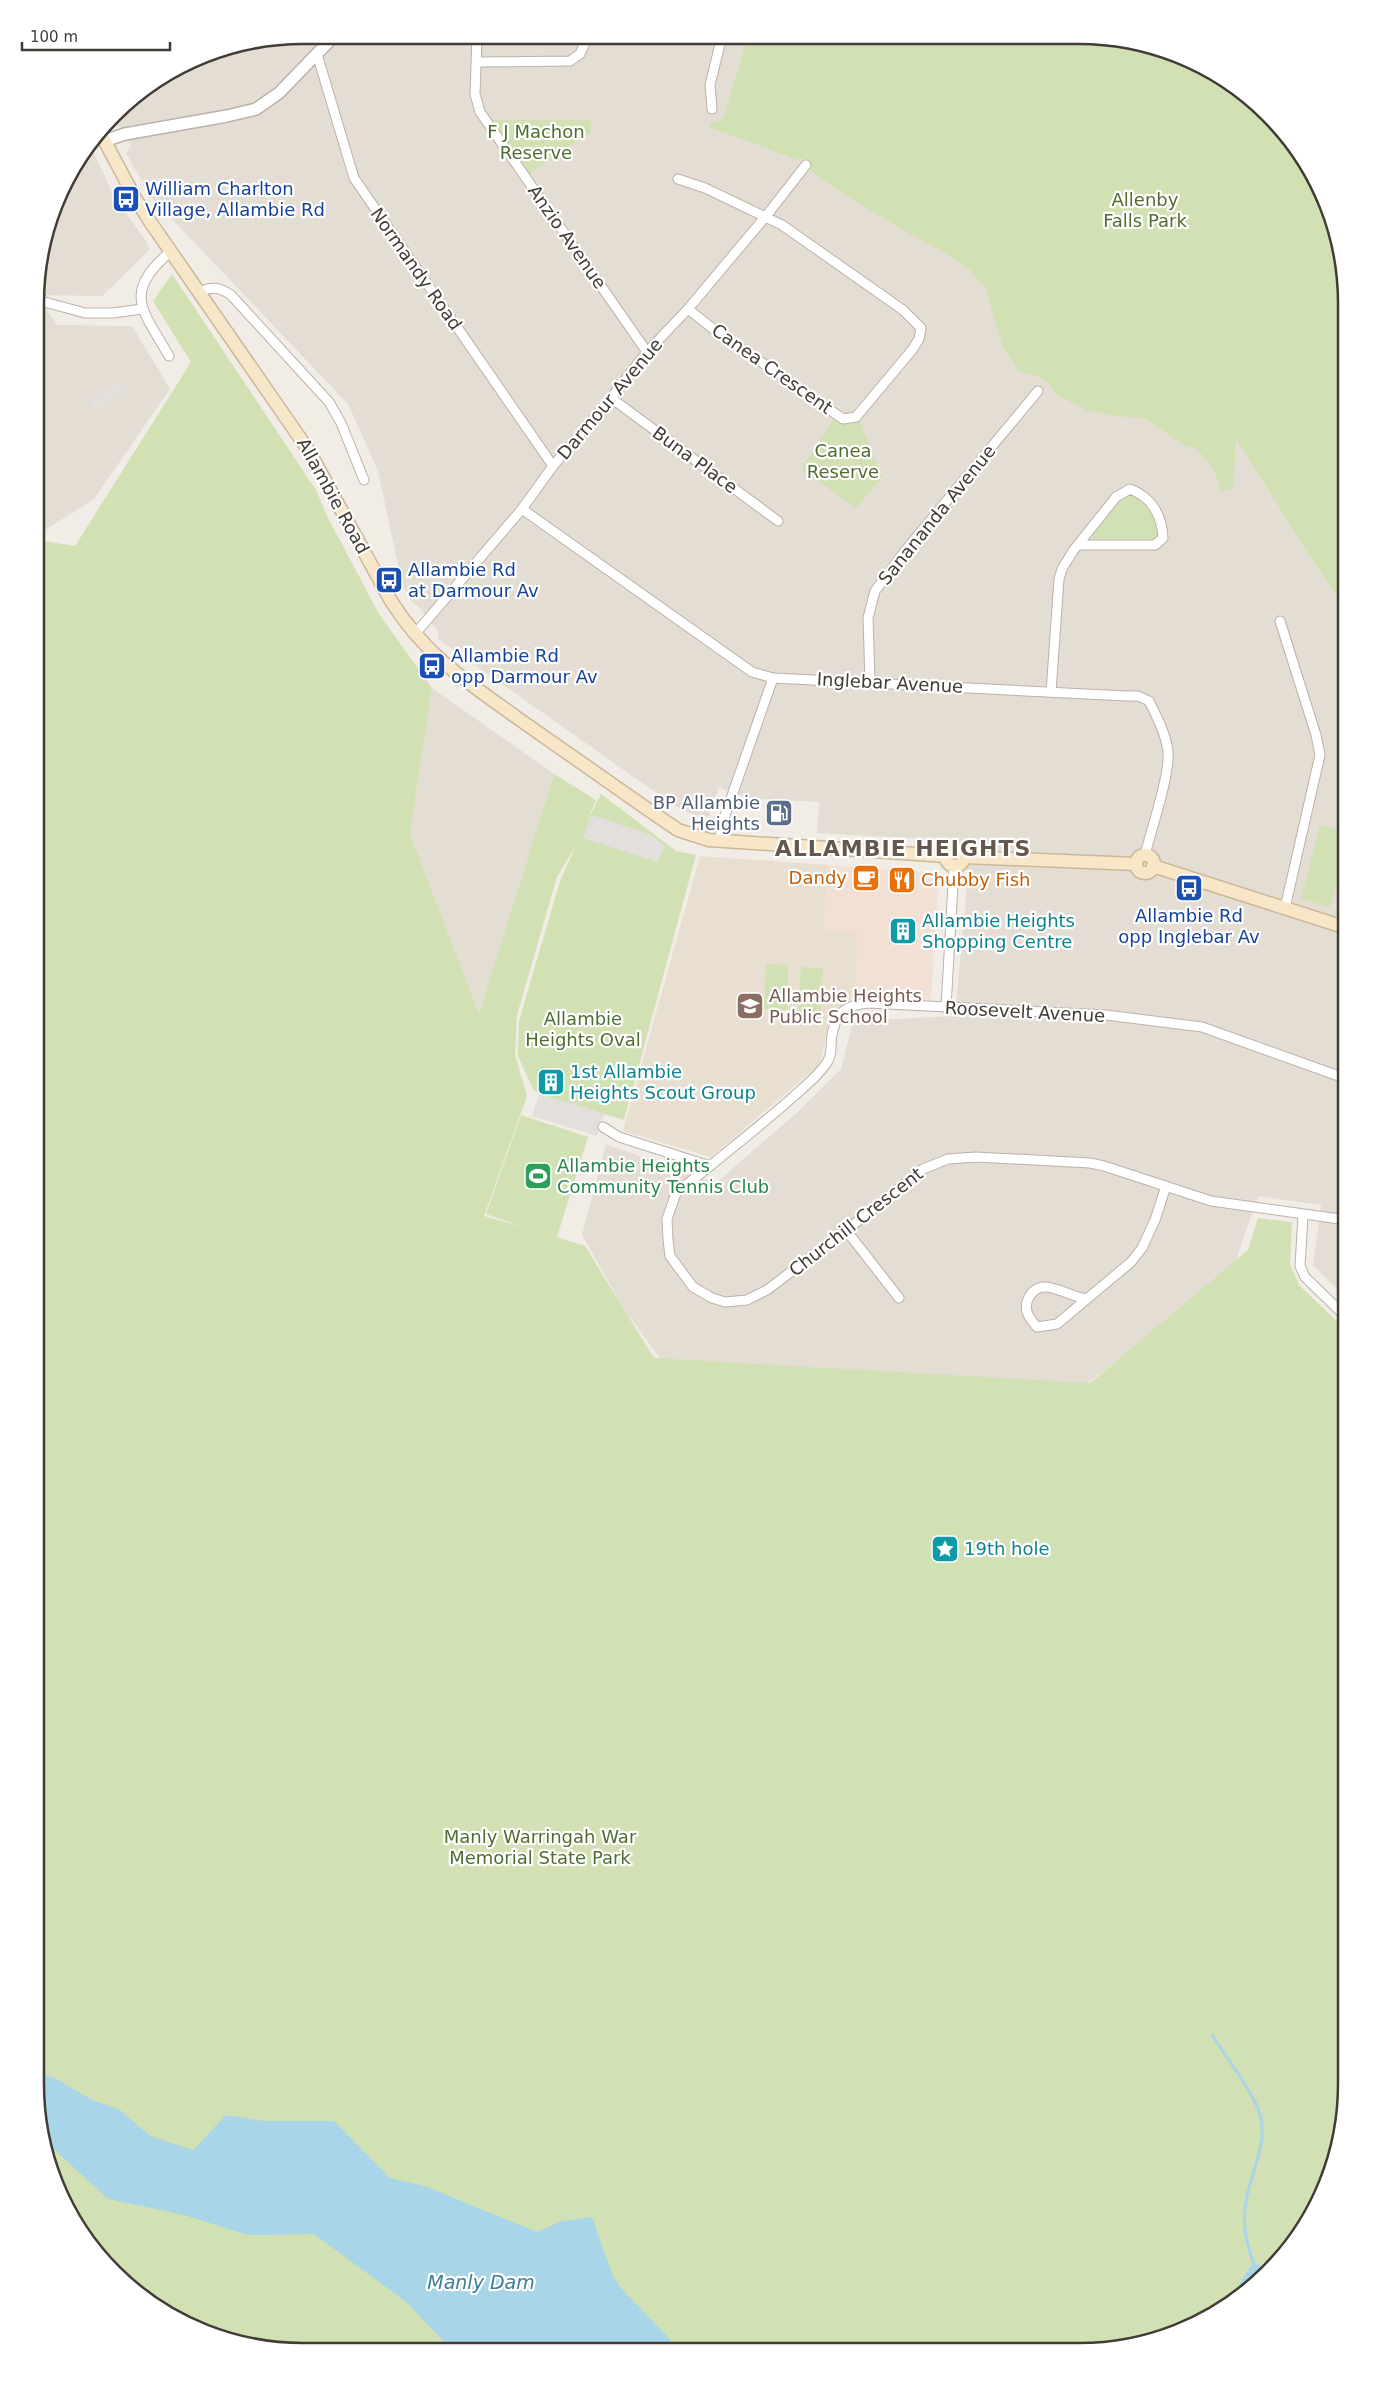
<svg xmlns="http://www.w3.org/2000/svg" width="1382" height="2387" font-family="'DejaVu Sans',sans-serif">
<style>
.residential{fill:#e4ddd4}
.commercial{fill:#f1e0d3}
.education{fill:#e8dfd1}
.green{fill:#d2e1b3}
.parking{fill:#e2dfdd}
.water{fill:#a8d5e7}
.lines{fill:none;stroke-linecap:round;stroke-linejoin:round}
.stream{stroke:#a8d5e7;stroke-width:3}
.minor-casing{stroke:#bbb2a9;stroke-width:11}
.tertiary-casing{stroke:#bbb2a9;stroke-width:14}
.secondary-casing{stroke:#cbb89a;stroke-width:15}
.minor{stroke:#fff;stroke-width:9}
.tertiary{stroke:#fff;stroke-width:11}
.secondary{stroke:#f8e6c8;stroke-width:12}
.labels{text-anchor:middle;stroke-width:4.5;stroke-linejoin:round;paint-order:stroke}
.park-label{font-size:18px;fill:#4f6d30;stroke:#fff}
.transit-label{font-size:18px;fill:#164399;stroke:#fff;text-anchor:start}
.street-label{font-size:18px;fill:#423c36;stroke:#fff}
.service-label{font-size:18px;fill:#4e5e75;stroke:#fff;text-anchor:end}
.food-label{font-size:18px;fill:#c56008;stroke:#fff;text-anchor:end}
.culture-label{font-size:18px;fill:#0d838f;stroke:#fff;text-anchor:start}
.education-label{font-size:18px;fill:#785e54;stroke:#fff;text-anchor:start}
.leisure-label{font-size:18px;fill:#27864d;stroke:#fff;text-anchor:start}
.water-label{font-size:19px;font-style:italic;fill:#3a7e9b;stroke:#fff}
.district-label{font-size:22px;font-weight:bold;letter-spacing:1px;fill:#64584e;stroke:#fff}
.rim{fill:none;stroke:#423c36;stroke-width:2.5}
</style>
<rect width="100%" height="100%" fill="#f1ece6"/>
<!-- residential -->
<g class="residential">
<path d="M303,35L748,36L731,98L1236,437L1306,551L1347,611V1299L1313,1265L1321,1205L1258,1196L1236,1260L1221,1277L1087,1384L661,1360L624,1309L582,1235L606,1144L716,1183L800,1110L841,1069L853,1021L955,1016L968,875L965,841L817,833L819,802L746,798L719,787L709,816L701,819L672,804L438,639V631L418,606L412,603L402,583L378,471L348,404L151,197L126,153L131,146L113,118L126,102L200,55Z"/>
<path d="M91,147L114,196L148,244L149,250L102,296L37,295V268L63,184Z"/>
<path d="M37,296L57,325L132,326L170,389L94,499L37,535Z"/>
<path d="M432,688L554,774L479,1015L410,834Z"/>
</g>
<!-- commercial -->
<path class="commercial" d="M828,865L939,873L931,999L855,996L858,932L823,930Z"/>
<!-- education -->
<path class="education" d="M700,856L828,865L823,930L858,931L855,996L830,1016L820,1064L711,1157L623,1131Z"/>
<!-- green -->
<g class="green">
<path d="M748,36L1115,37L1182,55L1243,90L1292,140L1327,201L1347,303V611L1306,551L1236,438L1233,489L1221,491L1213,468L1197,449L1183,445L1145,418L1114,416L1086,410L1057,395L1049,383L1038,376L1019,372L1003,347L985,288L970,270L942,251L902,230L821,179L810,170V161L807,159L798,160L709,127L711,122L719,121L724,116Z"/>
<path d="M491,120H591V132L529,174Z"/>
<path d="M172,274L316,490L327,516L379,614L432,688L410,834L479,1014L554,774L596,800L585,825L601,794L676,851L696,855L624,1120L539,1094L533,1089L518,1056L519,1021L560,881L576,845L557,877L517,1015L515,1055L527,1096L484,1216L523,1227L486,1214L521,1115L588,1137L557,1237L585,1246L654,1358L1090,1383L1248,1250L1258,1218L1292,1222L1290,1265L1300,1286L1347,1331L1346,2102L1333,2171L1292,2247L1242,2297L1182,2332L1080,2352L268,2350L200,2332L139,2297L90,2247L55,2187L35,2084L37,540L75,546L191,362L153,301Z"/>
<path d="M858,418L882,477L856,508L801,469L830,426L832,419L846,424Z"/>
<path d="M1128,494C1148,498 1156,519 1159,537L1152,541L1093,539V534L1124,497Z"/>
<path d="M1320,825L1347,832V845L1330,907L1301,899Z"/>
<path d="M766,964L788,965L787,1010L764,1009Z"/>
<path d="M801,967L823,968L820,1015L798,1013Z"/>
</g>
<!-- parking -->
<g class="parking">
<path d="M120,383L127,392L94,409L89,402Z"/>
<path d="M592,815L649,834L665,846L657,862L583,838Z"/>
<path d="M539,1094L604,1114L597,1136L532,1116Z"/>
</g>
<!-- water -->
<g class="water">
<path d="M35,2073L55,2078L92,2100L120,2110L150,2136L193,2150L226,2115L264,2121H334L390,2178L425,2186L537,2232L562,2221L592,2217L612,2274L621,2288L681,2351L460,2350L449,2347L406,2302L314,2234L248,2235L184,2215L108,2199L46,2142L35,2084Z"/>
<path d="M1253,2262L1269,2270L1242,2297L1226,2306Z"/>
</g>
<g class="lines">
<!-- stream -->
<path class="stream" d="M1212,2035C1226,2057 1256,2095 1261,2118C1267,2147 1250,2174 1246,2201C1242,2223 1246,2241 1253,2262"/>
<!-- minor casing -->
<g class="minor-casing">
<g id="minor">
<path d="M477,36L475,94L480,112L647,352"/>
<path d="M317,54L354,178L553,466"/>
<path d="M477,62L570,61L580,54L588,36"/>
<path d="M712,109L710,85L722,36"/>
<path d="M678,179L705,188L782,225L903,310L921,328L919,339L912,350L856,417L843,419L712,328L688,309"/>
<path d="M37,290L42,300"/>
<path d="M199,292C212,286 219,287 231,295L329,402L341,423L364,480"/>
<path d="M37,300L85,313H113L142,309"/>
<path d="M169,356C142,309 122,293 171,251"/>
<path d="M611,398L778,521"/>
<path d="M522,509L752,672L773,678L1126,696H1138L1149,701C1157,717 1166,734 1168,752C1170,775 1151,830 1145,855"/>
<path d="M1280,621L1316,735L1320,755L1285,908"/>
<path d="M415,634L522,509L553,466L611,398L647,352L688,309L766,216L806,165"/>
<path d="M870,681L868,618L875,591L905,551L1038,391"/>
<path d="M1051,692L1059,579L1062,569L1073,551L1116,497L1130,489C1152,497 1162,516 1163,538L1155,545H1079"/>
<path d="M720,842L721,827L773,678"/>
<path d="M946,1008L954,866"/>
<path d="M603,1127L619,1137L710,1166C738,1143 766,1121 793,1097C804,1087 817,1077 826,1064C833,1054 830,1046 832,1035C836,1012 846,1005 868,1003L1106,1015L1202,1027L1347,1079"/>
<path d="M710,1166L676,1193L667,1219L668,1240L670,1256L693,1287L712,1298L725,1302L747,1300L767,1290L862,1218L923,1169L948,1159L976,1157L1090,1163L1104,1166L1211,1201L1347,1220"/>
<path d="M1303,1215L1300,1266L1305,1277L1347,1318"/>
<path d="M846,1230L899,1298"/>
<path d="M1087,1299C1067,1297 1040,1273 1028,1299C1023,1311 1030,1319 1037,1327L1057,1324L1131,1262L1142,1248L1155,1220L1166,1186"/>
</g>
</g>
<!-- tertiary casing -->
<g class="tertiary-casing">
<path id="tertiary" d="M104,141L125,134L227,116L256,109L279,93L335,35"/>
</g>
<!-- secondary casing -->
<g class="secondary-casing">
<g id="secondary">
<path d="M101,134L135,198L151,223L309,451L391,601C426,656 465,680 516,717C561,749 607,781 653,813L678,830L709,840L946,856"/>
<circle cx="955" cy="857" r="9"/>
<circle cx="1145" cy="864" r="9"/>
<path d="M964,857L1136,864"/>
<path d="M1153,866L1347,928"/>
</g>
</g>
<!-- minor -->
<use href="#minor" class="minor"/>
<!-- tertiary -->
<use href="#tertiary" class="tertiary"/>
<!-- secondary -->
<use href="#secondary" class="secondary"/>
</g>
<!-- icons -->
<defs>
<g id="bus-square" transform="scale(1.4375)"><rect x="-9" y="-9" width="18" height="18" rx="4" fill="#1a4fb4" stroke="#fff"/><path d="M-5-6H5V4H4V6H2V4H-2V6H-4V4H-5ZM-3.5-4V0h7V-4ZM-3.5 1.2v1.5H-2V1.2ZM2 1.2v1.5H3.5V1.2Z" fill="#fff"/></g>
<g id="fuel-square" transform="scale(1.4375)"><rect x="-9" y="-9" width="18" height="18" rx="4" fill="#5c6f8a" stroke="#fff"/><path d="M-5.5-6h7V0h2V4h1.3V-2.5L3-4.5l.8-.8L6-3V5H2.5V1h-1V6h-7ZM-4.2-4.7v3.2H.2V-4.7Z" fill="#fff"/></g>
<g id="cafe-square" transform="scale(1.4375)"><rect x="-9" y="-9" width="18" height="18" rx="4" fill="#e8710a" stroke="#fff"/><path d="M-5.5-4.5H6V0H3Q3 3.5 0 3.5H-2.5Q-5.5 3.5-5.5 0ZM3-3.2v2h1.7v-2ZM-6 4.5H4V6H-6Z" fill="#fff"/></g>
<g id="restaurant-square" transform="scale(1.4375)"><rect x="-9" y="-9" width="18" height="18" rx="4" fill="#e8710a" stroke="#fff"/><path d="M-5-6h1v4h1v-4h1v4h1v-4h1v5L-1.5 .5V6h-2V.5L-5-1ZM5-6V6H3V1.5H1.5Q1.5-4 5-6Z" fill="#fff"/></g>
<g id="building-square" transform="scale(1.4375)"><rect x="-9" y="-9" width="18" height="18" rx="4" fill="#0f9aa8" stroke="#fff"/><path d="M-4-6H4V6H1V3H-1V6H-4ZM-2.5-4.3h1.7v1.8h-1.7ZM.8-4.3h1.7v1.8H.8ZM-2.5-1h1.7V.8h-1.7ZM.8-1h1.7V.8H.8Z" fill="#fff"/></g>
<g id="school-square" transform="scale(1.4375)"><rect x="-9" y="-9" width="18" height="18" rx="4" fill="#8d6e63" stroke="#fff"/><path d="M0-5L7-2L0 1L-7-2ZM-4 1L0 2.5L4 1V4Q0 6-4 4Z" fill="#fff"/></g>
<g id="stadium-square" transform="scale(1.4375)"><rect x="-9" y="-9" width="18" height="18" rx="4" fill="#2e9e5b" stroke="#fff"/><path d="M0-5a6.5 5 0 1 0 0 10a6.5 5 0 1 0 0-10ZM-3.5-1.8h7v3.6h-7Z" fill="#fff"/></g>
<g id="sight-square" transform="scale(1.4375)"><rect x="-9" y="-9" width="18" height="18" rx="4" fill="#0f9aa8" stroke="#fff"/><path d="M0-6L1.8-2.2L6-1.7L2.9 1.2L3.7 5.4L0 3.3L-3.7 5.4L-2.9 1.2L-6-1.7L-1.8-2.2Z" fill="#fff"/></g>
</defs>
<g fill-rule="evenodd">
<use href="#bus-square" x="126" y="199"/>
<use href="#bus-square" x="389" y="580"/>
<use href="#bus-square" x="432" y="666"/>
<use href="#fuel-square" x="779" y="813"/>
<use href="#cafe-square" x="866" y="878"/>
<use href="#restaurant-square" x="902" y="880"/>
<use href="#bus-square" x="1189" y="888"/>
<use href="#building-square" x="903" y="931"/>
<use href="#school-square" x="750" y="1006"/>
<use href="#building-square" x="551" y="1082"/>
<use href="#stadium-square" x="538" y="1176"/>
<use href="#sight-square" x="945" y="1549"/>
</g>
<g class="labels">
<!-- park labels -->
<g class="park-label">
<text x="536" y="138">F J Machon<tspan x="536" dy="21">Reserve</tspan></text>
<text x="1145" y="206">Allenby<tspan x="1145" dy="21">Falls Park</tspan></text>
<text x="843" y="457">Canea<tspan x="843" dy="21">Reserve</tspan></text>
<text x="583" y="1025">Allambie<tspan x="583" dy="21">Heights Oval</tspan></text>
<text x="540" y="1843">Manly Warringah War<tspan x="540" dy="21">Memorial State Park</tspan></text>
</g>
<!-- transit labels -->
<g class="transit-label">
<text x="145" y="195">William Charlton<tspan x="145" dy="21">Village, Allambie Rd</tspan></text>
<text x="408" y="576">Allambie Rd<tspan x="408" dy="21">at Darmour Av</tspan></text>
<text x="451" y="662">Allambie Rd<tspan x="451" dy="21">opp Darmour Av</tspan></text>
<text x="1189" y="922" text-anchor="middle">Allambie Rd<tspan x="1189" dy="21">opp Inglebar Av</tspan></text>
</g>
<!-- street labels -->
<g class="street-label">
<text transform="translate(567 237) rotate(55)" y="6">Anzio Avenue</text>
<text transform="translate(416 269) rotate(55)" y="6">Normandy Road</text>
<text transform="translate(772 369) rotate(35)" y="6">Canea Crescent</text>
<text transform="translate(610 399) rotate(-50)" y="6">Darmour Avenue</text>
<text transform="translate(695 460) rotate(36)" y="6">Buna Place</text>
<text transform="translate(333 496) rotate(61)" y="6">Allambie Road</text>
<text transform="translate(937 515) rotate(-51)" y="6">Sanananda Avenue</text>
<text transform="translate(890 683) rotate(3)" y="6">Inglebar Avenue</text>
<text transform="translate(1025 1012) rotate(3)" y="6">Roosevelt Avenue</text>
<text transform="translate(856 1222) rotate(-38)" y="6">Churchill Crescent</text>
</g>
<!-- service labels -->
<g class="service-label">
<text x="760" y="809">BP Allambie<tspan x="760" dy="21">Heights</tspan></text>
</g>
<!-- food labels -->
<g class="food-label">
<text x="847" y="884">Dandy</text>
<text x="921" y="886" text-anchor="start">Chubby Fish</text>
</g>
<!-- culture labels -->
<g class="culture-label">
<text x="922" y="927">Allambie Heights<tspan x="922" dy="21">Shopping Centre</tspan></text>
<text x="570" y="1078">1st Allambie<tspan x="570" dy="21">Heights Scout Group</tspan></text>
<text x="964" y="1555">19th hole</text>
</g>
<!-- education labels -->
<g class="education-label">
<text x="769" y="1002">Allambie Heights<tspan x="769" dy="21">Public School</tspan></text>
</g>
<!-- leisure labels -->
<g class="leisure-label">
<text x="557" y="1172">Allambie Heights<tspan x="557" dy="21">Community Tennis Club</tspan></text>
</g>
<!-- water labels -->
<g class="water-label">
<text x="481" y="2289">Manly Dam</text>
</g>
<!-- district labels -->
<g class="district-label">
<text x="903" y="856">ALLAMBIE HEIGHTS</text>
</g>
</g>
<!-- crop -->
<path d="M0 0H1382V2387H0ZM303 44H1079A259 259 0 0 1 1338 303V2084A259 259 0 0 1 1079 2343H303A259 259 0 0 1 44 2084V303A259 259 0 0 1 303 44Z" fill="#fff" fill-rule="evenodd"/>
<path class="rim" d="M303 44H1079A259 259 0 0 1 1338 303V2084A259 259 0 0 1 1079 2343H303A259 259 0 0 1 44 2084V303A259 259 0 0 1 303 44Z"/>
<!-- scale -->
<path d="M22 42v8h148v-8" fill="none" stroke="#423c36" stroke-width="2.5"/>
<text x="30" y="42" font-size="15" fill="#423c36" stroke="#ffffff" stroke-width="4" paint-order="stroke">100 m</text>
</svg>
